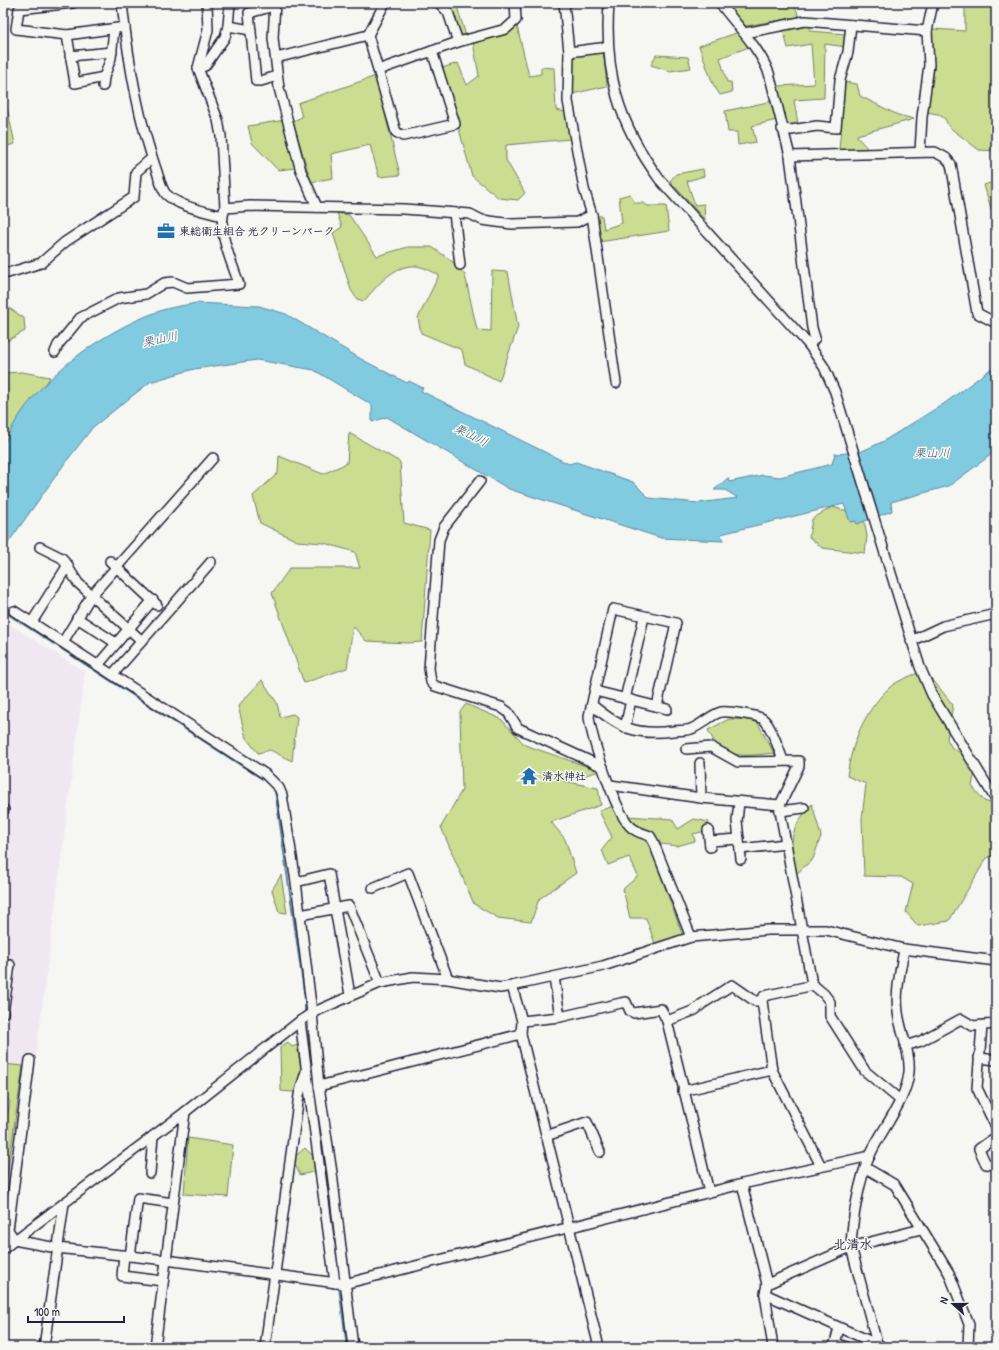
<svg xmlns="http://www.w3.org/2000/svg" width="999" height="1350" font-family="'Patrick Hand','Klee One',sans-serif">
<style>
.built{fill:#efe8f3}
.green{fill:#ccdc90;stroke:#777f66}
.water{fill:#81cbe1;stroke:#5b879f}
.lines{fill:none;stroke-linecap:round;stroke-linejoin:round}
.stream{stroke:#5b879f;stroke-width:2}
.minor-casing{stroke:#22223b;stroke-width:12}
.minor{stroke:#f6f6f2;stroke-width:9}
.labels{text-anchor:middle;stroke-width:3;stroke-linejoin:round;paint-order:stroke}
.poi-label{font-size:11px;font-weight:bold;fill:#22223b;stroke:#f6f6f2;text-anchor:start}
.water-label{font-size:12px;font-style:italic;fill:#3e556d;stroke:#f6f6f2}
.quarter-label{font-size:13px;font-weight:bold;fill:#22223b;stroke:#f6f6f2}
</style>
<rect width="100%" height="100%" fill="#f6f6f2"/>
<filter id="ink" filterUnits="userSpaceOnUse"><feTurbulence type="fractalNoise" baseFrequency=".025" numOctaves="2"/><feDisplacementMap in="SourceGraphic" scale="8" xChannelSelector="R" yChannelSelector="G"/><feConvolveMatrix kernelMatrix="1 2 1 2 8 2 1 2 1" color-interpolation-filters="sRGB"/></filter>
<g filter="url(#ink)">
<!-- built -->
<path class="built" d="M3,620L85,672L13,1235L3,1243Z"/>
<!-- green -->
<g class="green">
<path d="M446,3H456L466,36L459,38L451,10Z"/>
<path d="M724,3H794L799,17L745,26Z"/>
<path d="M965,3H996V151L979,150L949,127L945,119L938,114L926,112L934,69L932,29L965,31Z"/>
<path d="M810,25V31L846,34V47L825,44L824,98L794,100L798,124L785,127L778,86L814,84L811,44L788,48L783,29Z"/>
<path d="M517,26L529,76L541,74V67L554,68L556,110L565,112L570,139L506,145V160L525,193L518,200L499,198L472,176L442,68L458,63L467,85L479,76L473,42Z"/>
<path d="M739,32L749,47L720,58L727,82H731L732,92L720,95L713,84L699,46Z"/>
<path d="M603,50L607,86L572,94L573,57Z"/>
<path d="M656,55L688,57L691,68L670,71L651,65Z"/>
<path d="M376,76L400,175L379,177L370,145L331,154L333,178L311,182L293,121L302,117L298,103Z"/>
<path d="M845,82L857,84L860,96L898,115L914,119L857,135L858,138L868,149L839,150Z"/>
<path d="M3,89L15,144L3,147Z"/>
<path d="M773,101L777,120L752,126L756,142L738,145L737,132H728L725,111Z"/>
<path d="M285,120L296,168L278,170L252,143L248,126Z"/>
<path d="M703,169L704,176L687,181L695,205L704,204L705,220L670,181L676,174Z"/>
<path d="M996,181V220L994,219L984,185Z"/>
<path d="M630,194L635,203H643L648,206H666L669,231L599,242L595,216H602L604,229L622,223L619,197Z"/>
<path d="M337,213L349,215L377,256L408,247H432L452,261L465,275L477,330L491,331L492,271L508,272L518,327L499,381L465,364L462,350L421,333L418,318L439,275C433,272 422,266 415,266C393,265 377,286 364,301L357,299L351,290L333,233L342,227Z"/>
<path d="M3,304L24,318L25,331L3,343Z"/>
<path d="M22,372L50,377L3,469V373Z"/>
<path d="M349,433L400,462L404,523L430,530L422,642L407,643L366,641L353,626L347,668L304,683L272,593L290,568H360L355,552L324,543L297,541L260,523L253,496L278,473L279,456L323,474L347,463Z"/>
<path d="M832,507L863,515L867,536L865,553L822,548L809,537L812,519Z"/>
<path d="M925,670L953,705L947,739L952,748L977,762L972,786L984,801L996,805V853L986,859L949,921L918,926L906,912L913,884L901,877L864,876L862,818L866,784L847,776C852,742 864,712 889,688C897,680 914,675 925,670Z"/>
<path d="M262,680L277,703L280,717L293,714L297,717L292,761L270,750L258,753L246,738L238,706Z"/>
<path d="M466,704L501,719L525,745L600,771L564,781L598,788L601,805L551,822L565,839L576,873L539,899L531,922L498,918L474,904L441,827L462,790L460,712Z"/>
<path d="M729,719L756,720L774,753C745,756 722,761 708,730Z"/>
<path d="M812,804L821,836L813,859L795,875C790,841 788,831 812,804Z"/>
<path d="M616,805L627,816L672,819L678,829L694,819L709,822L705,831L693,834L695,841L677,846L661,844L652,852L683,936L655,944L646,918H630L623,889L638,876L629,857L608,865L602,850L612,837L599,811Z"/>
<path d="M281,875L287,913L279,912L272,890Z"/>
<path d="M288,1042L292,1047L297,1045L305,1093L281,1091L280,1047Z"/>
<path d="M3,1064L23,1066L3,1203V1137L10,1102L3,1095Z"/>
<path d="M188,1138L233,1145L228,1197L184,1194Z"/>
<path d="M305,1148L314,1157L318,1171L300,1175L292,1159Z"/>
</g>
<!-- water -->
<path class="water" d="M196,303L259,306L286,314L361,359L407,383L409,381L423,388L421,391L569,464L576,462L633,482L649,498L698,503L738,498L725,490H714L728,478L729,482L763,475L780,477L832,464L835,454L860,452L882,442L945,403L996,365V451L949,486L891,502L892,511L857,524L856,521L850,522L844,504L721,534L723,541L661,538L509,489L387,417L372,422V405L314,370L257,360L194,369L150,382L93,427L65,463L3,550V447C26,386 98,333 157,312C169,307 183,306 196,303Z"/>
<g class="lines">
<!-- stream -->
<g class="stream">
<path d="M3,611L267,782L275,790L305,998V1015"/>
<path d="M339,1287L347,1347"/>
</g>
<!-- minor casing -->
<g class="minor-casing">
<g id="minor">
<path d="M73,3L19,9L16,29L67,35L125,27"/>
<path d="M122,3C128,60 137,115 156,169C159,177 161,188 166,194C179,207 205,211 222,216"/>
<path d="M275,3L273,38L279,88L301,171L317,207"/>
<path d="M385,3L368,35L396,132L403,136L455,124L432,51"/>
<path d="M439,3L448,12L458,42"/>
<path d="M564,3L569,52L568,101L584,189L592,215L616,383"/>
<path d="M609,3C604,73 618,123 660,180L809,345L824,367L835,392L920,667L932,695L996,800"/>
<path d="M720,3C737,26 758,46 769,73L790,156L812,328L815,338L809,345"/>
<path d="M274,6L249,13L256,81H261L277,76"/>
<path d="M228,26L251,30"/>
<path d="M745,33L805,21L927,31"/>
<path d="M67,35L75,83L104,77"/>
<path d="M569,52L608,47"/>
<path d="M70,56L112,52"/>
<path d="M276,58L368,35"/>
<path d="M198,68L205,66L225,37L228,26L230,3"/>
<path d="M378,70L458,42L506,29L516,20L515,3"/>
<path d="M103,86L104,77L111,58L114,29"/>
<path d="M782,129L791,130L817,126L836,128L840,80L848,52L851,25"/>
<path d="M920,152L922,117L929,65L927,31L933,3"/>
<path d="M790,156L935,152L946,158L951,164L977,313L996,323"/>
<path d="M225,208L250,206L404,209L470,214L482,220L512,224L577,222L592,215"/>
<path d="M454,213L460,265"/>
<path d="M3,272L8,273L41,263L65,242L134,197L136,172L152,158"/>
<path d="M55,352L58,345L80,318L119,298L146,294L164,283L173,282L187,288L239,284C232,262 216,231 225,208L221,136L218,120L198,68L208,30L207,3"/>
<path d="M480,481L444,527L439,540L429,668L431,682L435,686L501,707L508,712L518,728L603,767"/>
<path d="M40,547L62,558L78,583L142,641"/>
<path d="M110,561L157,605"/>
<path d="M14,611L265,774L279,788L282,795L296,882L312,1013L319,1086L332,1173L353,1347"/>
<path d="M77,618L116,643"/>
<path d="M32,622L68,565"/>
<path d="M911,641L943,626L996,614"/>
<path d="M63,642L91,596L213,458"/>
<path d="M98,665L153,600"/>
<path d="M113,674L211,562"/>
<path d="M595,691L667,709"/>
<path d="M625,699L644,617"/>
<path d="M592,705C620,728 636,736 673,731C679,730 686,731 691,729C702,725 710,715 721,712C727,711 758,715 763,719C771,725 779,750 783,760"/>
<path d="M657,706L676,623L613,609L589,716C591,737 615,810 629,825C635,832 642,833 650,836L653,841L691,937"/>
<path d="M625,728L631,700"/>
<path d="M686,749L711,747L738,762L799,761V766L780,805V811L812,984L824,994L830,1002V1016L865,1071L900,1100"/>
<path d="M700,763L701,798"/>
<path d="M610,785L701,798L780,805"/>
<path d="M739,802L737,821L741,859"/>
<path d="M3,809L4,810"/>
<path d="M780,811L804,808"/>
<path d="M708,830L710,847"/>
<path d="M710,841L739,839"/>
<path d="M740,849L786,844"/>
<path d="M296,882L329,874L350,995"/>
<path d="M373,888L408,873L448,979"/>
<path d="M300,915L349,906L380,983"/>
<path d="M554,977L560,1017"/>
<path d="M512,986L522,1021L521,1034L599,1347"/>
<path d="M3,1013L10,965"/>
<path d="M300,1021L335,1283"/>
<path d="M522,1021L560,1017L621,1003L626,1002L630,1011L634,1013L661,1009L667,1021L709,1192"/>
<path d="M667,1021L695,1010L702,1004L732,985L755,1001H762"/>
<path d="M982,1026L977,1088L996,1127"/>
<path d="M905,1046L921,1041L961,1019L973,1026L996,1024"/>
<path d="M979,1058L996,1060"/>
<path d="M772,1070L821,1166"/>
<path d="M319,1086L521,1034"/>
<path d="M683,1091L772,1070L762,1001L764,996L814,985"/>
<path d="M546,1136L587,1122L600,1152"/>
<path d="M996,1137L979,1149L986,1164L996,1165"/>
<path d="M866,1168L895,1185L949,1273L969,1324L968,1347"/>
<path d="M150,1173L153,1136"/>
<path d="M742,1184L767,1284L765,1294L773,1347"/>
<path d="M3,1238L57,1248L166,1260L344,1284L742,1184L870,1156"/>
<path d="M15,1240L8,1230L30,1060"/>
<path d="M3,1249L185,1112L300,1021L312,1013L380,983L413,977L448,979L500,988L512,986L603,966L691,937L768,930H826L904,949L996,961"/>
<path d="M124,1255L122,1276L163,1281"/>
<path d="M130,1256L138,1198L173,1203"/>
<path d="M767,1284L851,1247L921,1229"/>
<path d="M765,1294L881,1346"/>
<path d="M835,1343L846,1347"/>
<path d="M44,1347L64,1203"/>
<path d="M155,1347L185,1112"/>
<path d="M265,1347L299,1095L307,1068"/>
<path d="M834,1347L839,1328"/>
<path d="M878,1347L851,1247C852,1221 859,1179 870,1155C882,1128 906,1102 909,1072C911,1053 900,1031 898,1012C895,991 901,969 904,949"/>
</g>
</g>
<!-- minor -->
<use href="#minor" class="minor"/>
</g>
</g>
<!-- icons -->
<defs>
<g id="office-bare" transform="scale(1.38)"><path d="M-6-3h4V-5.5h4V-3h4V5H-6ZM-1-4.5V-3h2v-1.5ZM-6 0V1H6V0Z" fill="#1f6fb2" stroke="#f6f6f2" stroke-width="2.5" paint-order="stroke"/></g>
<g id="temple-bare" transform="scale(1.38)"><path d="M0-6L5-2H3V0L6.5 2.5H4V6H1.5V3h-3V6H-4V2.5H-6.5L-3 0V-2H-5Z" fill="#1f6fb2" stroke="#f6f6f2" stroke-width="2.5" paint-order="stroke"/></g>
</defs>
<g fill-rule="evenodd">
<use href="#office-bare" x="166" y="231"/>
<use href="#temple-bare" x="529" y="776"/>
</g>
<g class="labels">
<!-- poi labels -->
<g class="poi-label">
<text x="179" y="235">東総衛生組合 光クリーンパーク</text>
<text x="542" y="780">清水神社</text>
</g>
<!-- water labels -->
<g class="water-label">
<text transform="translate(160 339) rotate(-12)" y="4">栗山川</text>
<text transform="translate(471 435) rotate(27)" y="4">栗山川</text>
<text x="932" y="457">栗山川</text>
</g>
<!-- quarter labels -->
<g class="quarter-label">
<text x="853" y="1249">北清水</text>
</g>
</g>
<!-- margin -->
<rect width="999" height="1350" fill="none" stroke="#f6f6f2" stroke-width="16"/>
<rect x="8" y="8" width="983" height="1334" fill="none" stroke="#22223b" stroke-width="1.5" filter="url(#ink)"/>
<!-- north arrow -->
<g transform="translate(953 1304) rotate(291)" stroke="#f6f6f2" stroke-width="3" paint-order="stroke">
<path d="M0-3L7 15L0 10L-7 15Z" fill="#22223b"/>
<text y="-6" font-size="11" font-weight="bold" text-anchor="middle" fill="#22223b">N</text>
</g>
<!-- scale -->
<path d="M28 1316v6h96v-6" fill="none" stroke="#22223b" stroke-width="2"/>
<text x="34" y="1316" font-size="12" fill="#22223b" stroke="#f6f6f2" stroke-width="3" paint-order="stroke">100 m</text>
</svg>
